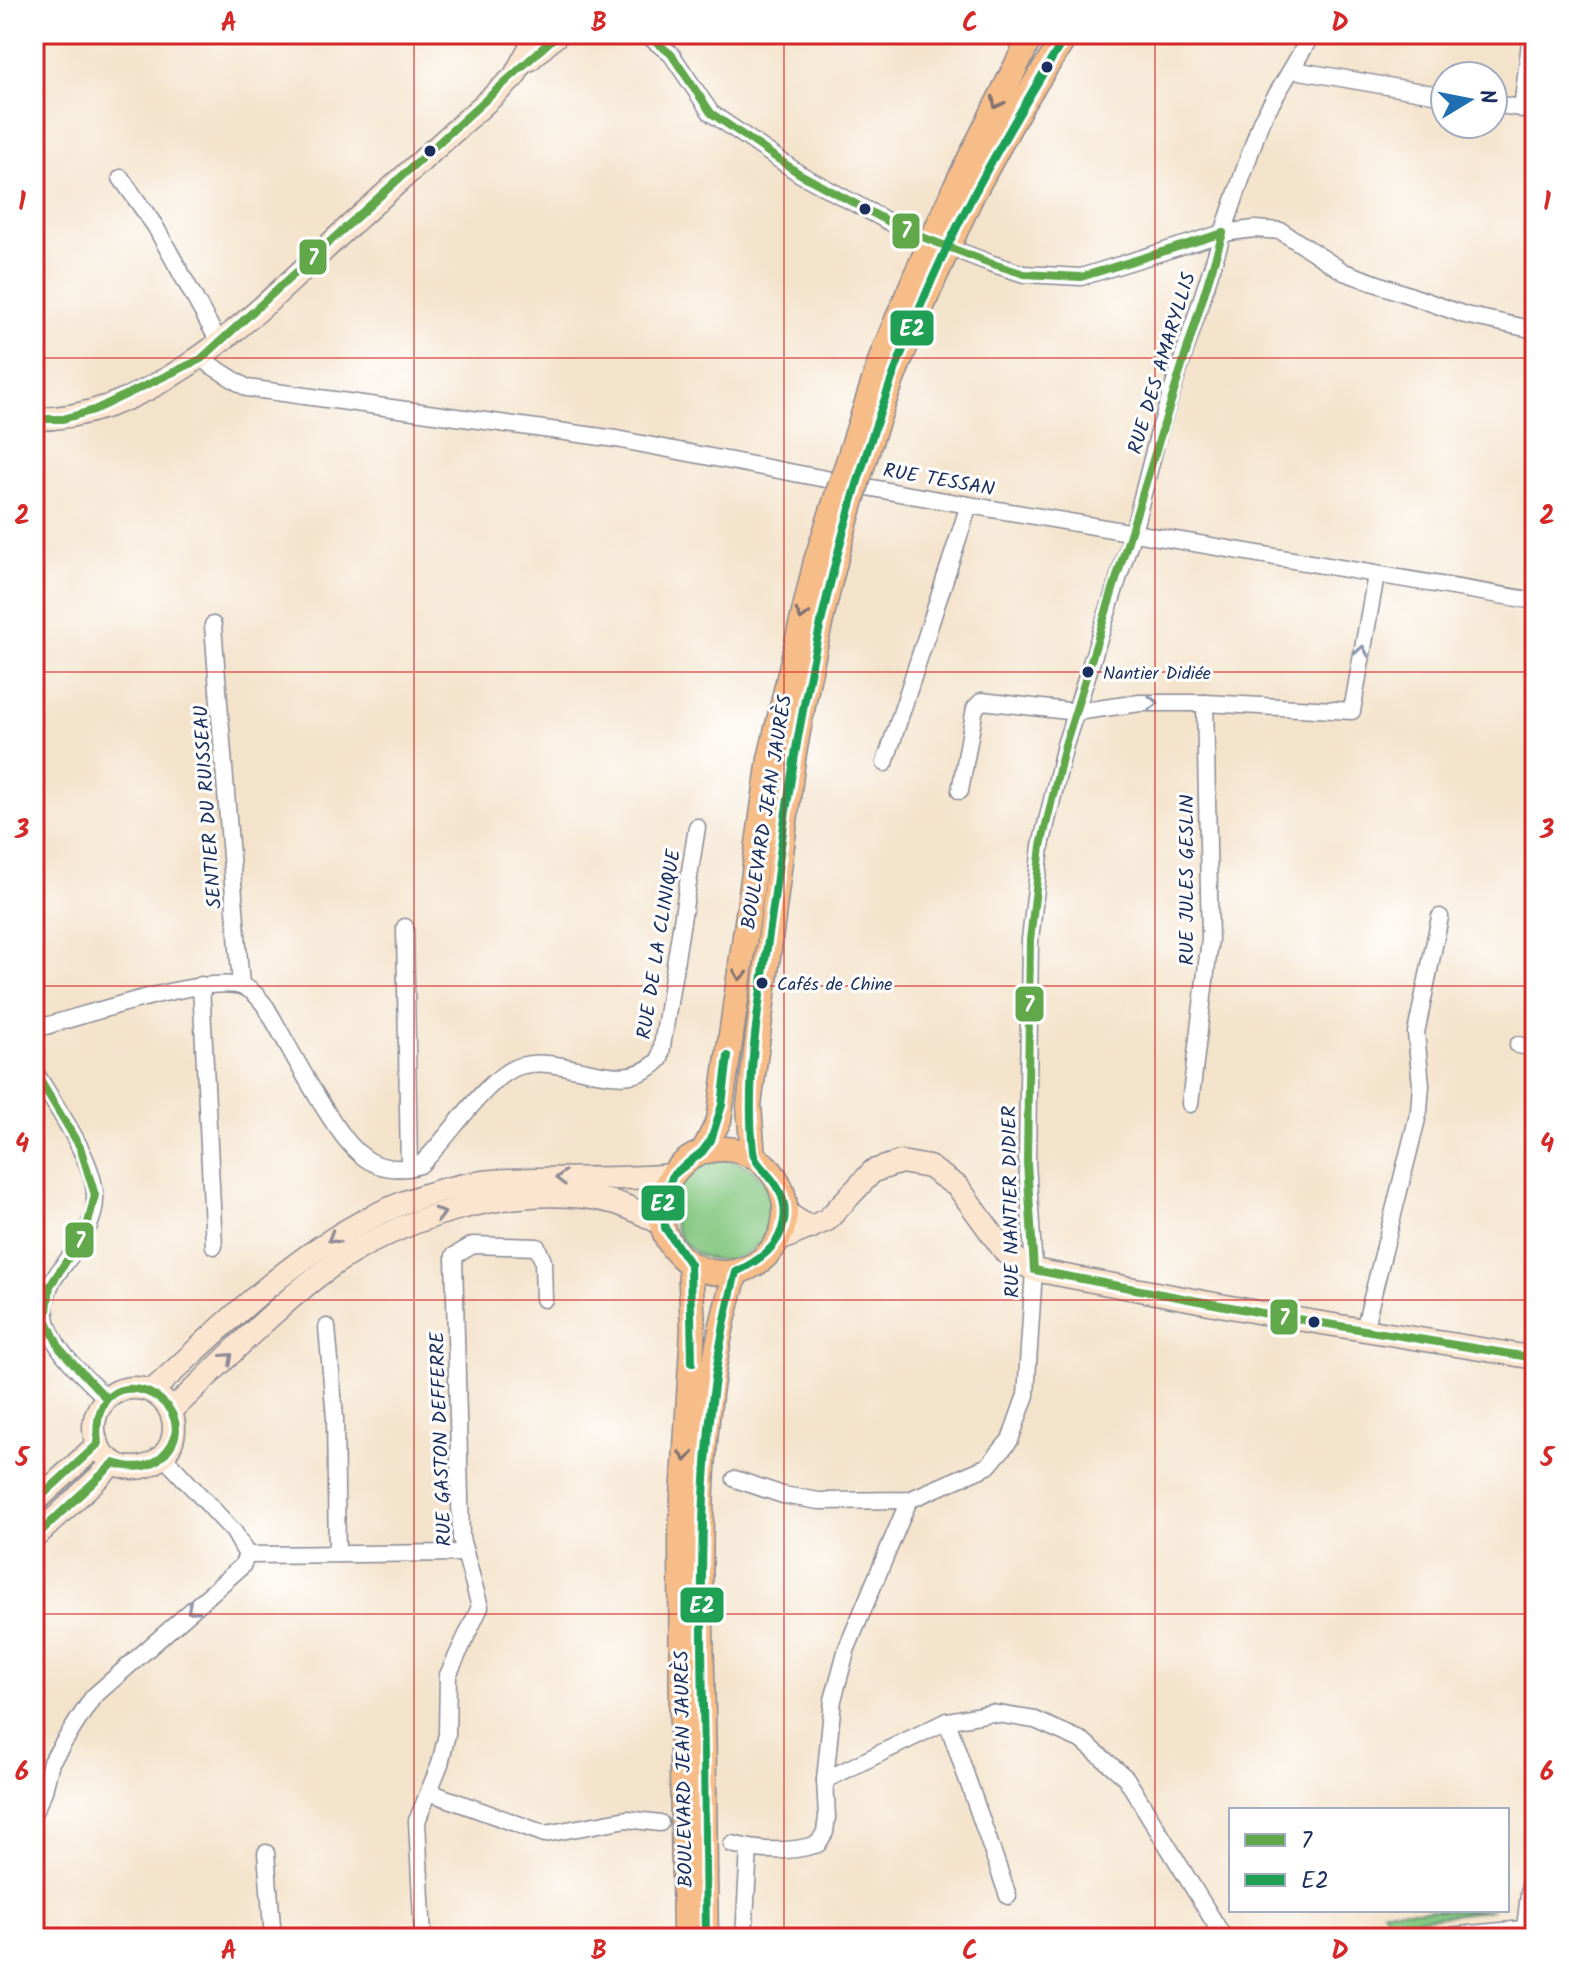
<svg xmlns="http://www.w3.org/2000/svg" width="1569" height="1972" font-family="Kalam,sans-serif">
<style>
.green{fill:#85c881;stroke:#507c70;stroke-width:2}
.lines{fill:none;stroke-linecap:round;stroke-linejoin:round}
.street-casing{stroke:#888994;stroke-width:19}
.secondary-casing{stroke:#888994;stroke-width:25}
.primary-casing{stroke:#888994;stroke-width:27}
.street{stroke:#fff;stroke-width:16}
.secondary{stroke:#fce5cf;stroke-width:22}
.primary{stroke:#f7bd88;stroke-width:24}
.primary-bridge-casing{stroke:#888994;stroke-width:27;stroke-linecap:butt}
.primary-bridge{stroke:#f7bd88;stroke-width:24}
.bus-1-casing{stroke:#fff;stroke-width:14}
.bus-2-casing{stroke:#fff;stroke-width:14}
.bus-1{stroke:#60a849;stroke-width:8}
.bus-2{stroke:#1fa055;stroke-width:8}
.oneway{stroke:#7e6f71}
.oneway2{stroke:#8d97ae}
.oneway3{stroke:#8c8a96}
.grid{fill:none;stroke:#d62828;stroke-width:2;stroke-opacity:0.55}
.bus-dot{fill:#1b2f5e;stroke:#fff;stroke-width:3}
.labels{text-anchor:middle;stroke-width:6;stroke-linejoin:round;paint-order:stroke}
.bus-label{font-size:18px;fill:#1b2f5e;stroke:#fff;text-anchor:start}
.street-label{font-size:20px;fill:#1b2f5e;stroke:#fff}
.line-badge{stroke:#fff;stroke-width:3}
.badge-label{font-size:22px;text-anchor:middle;font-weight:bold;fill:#fff}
.neatline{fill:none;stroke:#d62828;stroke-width:3}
.grid-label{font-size:26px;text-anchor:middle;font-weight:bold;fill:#d62828}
</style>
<rect width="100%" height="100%" fill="#fff"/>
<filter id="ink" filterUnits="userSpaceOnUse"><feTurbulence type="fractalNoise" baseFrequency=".0125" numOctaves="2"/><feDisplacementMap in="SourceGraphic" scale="16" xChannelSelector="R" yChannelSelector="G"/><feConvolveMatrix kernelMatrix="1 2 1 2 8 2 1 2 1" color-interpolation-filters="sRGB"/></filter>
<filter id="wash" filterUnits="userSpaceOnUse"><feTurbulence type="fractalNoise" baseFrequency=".006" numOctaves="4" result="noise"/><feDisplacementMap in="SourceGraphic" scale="32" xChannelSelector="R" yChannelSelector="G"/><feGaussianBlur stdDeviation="1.8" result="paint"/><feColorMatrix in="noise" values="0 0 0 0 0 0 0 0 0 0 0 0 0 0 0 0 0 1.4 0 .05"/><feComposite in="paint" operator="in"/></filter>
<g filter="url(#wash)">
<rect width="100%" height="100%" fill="#f4e3cb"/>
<!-- green -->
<g class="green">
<circle cx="722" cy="1210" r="50"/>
<path d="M1383,1910H1493L1390,1922Z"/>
</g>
</g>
<g filter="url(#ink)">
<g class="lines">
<!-- street casing -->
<g class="street-casing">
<g id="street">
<path d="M646,34L671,54L711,113L800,174L904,230L990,263L1024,274L1081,277L1223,233L1254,229L1281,231L1344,272L1465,315L1535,330"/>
<path d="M1294,70L1445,96"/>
<path d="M1493,104L1535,110"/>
<path d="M1522,109L1531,34"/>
<path d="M121,178L155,226L220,344"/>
<path d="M201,359L247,388L616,439L904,494L1535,601"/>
<path d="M213,625L241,986"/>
<path d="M885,763L969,505"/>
<path d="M960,791L975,708L982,701L1076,712L1140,703H1205L1352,711L1376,575"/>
<path d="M405,927L409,1168"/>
<path d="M201,985L214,1246"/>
<path d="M34,1029C79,1018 205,973 244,987C254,991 259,998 266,1007C287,1042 333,1134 361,1155C379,1170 399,1171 420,1165C448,1140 486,1076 520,1066C567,1053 623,1099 660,1059L697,827"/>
<path d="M1518,1045L1535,1048"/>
<path d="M34,1070C53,1103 93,1157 95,1195C96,1217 86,1233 74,1251C67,1262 55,1274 50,1286C30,1332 78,1370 106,1398"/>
<path d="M1190,1104L1210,939L1205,703"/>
<path d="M327,1327L335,1418L337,1554"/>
<path d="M1364,1330L1419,1111L1421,1085L1416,1033L1440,917"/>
<path d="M163,1456L234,1532L247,1555"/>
<path d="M735,1479L783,1495L819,1501L909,1500L988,1466L1010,1440L1026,1395L1034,1270L1027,1163L1030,940L1041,846L1065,745L1133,532L1159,432L1223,233L1261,121L1312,34"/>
<path d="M247,1555L464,1553"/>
<path d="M947,1721L1008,1896"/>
<path d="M825,1780L947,1721L991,1713L1035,1720L1083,1741L1126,1778L1224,1938"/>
<path d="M429,1792L545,1834L627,1819L660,1823"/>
<path d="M34,1812L44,1791L51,1762L93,1697L242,1566L247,1555"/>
<path d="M732,1844C761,1852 789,1853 818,1844L825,1832L827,1817L825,1780L833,1700L847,1648L909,1500"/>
<path d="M266,1853L273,1938"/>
<path d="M423,1938L417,1821L440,1764L447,1734L448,1675L480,1607L461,1538L454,1256L473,1245L537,1247L543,1261L544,1299"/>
<path d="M744,1938L749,1848"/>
<path d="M1426,1938L1535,1928"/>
<path d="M1524,1938L1535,1841"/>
</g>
</g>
<!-- secondary casing -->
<g class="secondary-casing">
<g id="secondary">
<path d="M529,60L558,34"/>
<path d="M34,419C157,419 259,310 343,232C400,181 457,129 514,77L537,34"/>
<path d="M785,1212L810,1228"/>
<path d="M777,1241L827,1220L873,1171L901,1162L929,1167L958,1187L1006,1253L1034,1270L1273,1315L1535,1358"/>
<circle cx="134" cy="1428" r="40"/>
<path d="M152,1391C250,1302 345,1199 484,1182C547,1175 610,1182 672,1175"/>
<path d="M171,1411C219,1366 266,1316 319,1275C394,1217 518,1180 612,1202C630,1206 646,1216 662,1224"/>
<path d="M34,1503L98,1444"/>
<path d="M34,1538L114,1463"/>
</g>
</g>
<!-- primary casing -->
<g class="primary-casing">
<g id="primary">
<path d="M955,188L1032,34"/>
<path d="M971,197L1022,104L1067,34"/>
<path d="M883,353L916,275"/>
<path d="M898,364L932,283"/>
<circle cx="723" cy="1211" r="62"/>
<path d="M703,1152L719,1120L770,759"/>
<path d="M753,1157L749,1106L793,759"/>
<path d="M682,1772L681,1531L693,1329L690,1264"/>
<path d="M704,1778C703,1611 686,1433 736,1272"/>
<path d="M684,1874L685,1938"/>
<path d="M705,1874L706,1938"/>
</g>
</g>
<!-- street -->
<use href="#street" class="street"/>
<!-- secondary -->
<use href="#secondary" class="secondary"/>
<!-- primary -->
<use href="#primary" class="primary"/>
<!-- primary-bridge casing -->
<g class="primary-bridge-casing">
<g id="primary-bridge">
<path d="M916,275L955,188"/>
<path d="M932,283L971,197"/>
<path d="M770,759L816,561L883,353"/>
<path d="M793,759C817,624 848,492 898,364"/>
<path d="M682,1772L684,1874"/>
<path d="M704,1778L705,1874"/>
</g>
</g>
<!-- primary-bridge -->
<use href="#primary-bridge" class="primary-bridge"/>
<!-- bus-1 casing -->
<g class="bus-1-casing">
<g id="bus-1">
<path d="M646,34L671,54L711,113L800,174L904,230L990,263L1024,274L1081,277L1223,233"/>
<path d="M34,419H63L94,410L201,359L558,34"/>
<path d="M34,1070L80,1147L95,1195L86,1231L50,1286L46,1319L60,1349L106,1398"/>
<path d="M1034,1270L1027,1163L1030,940L1041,846L1065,745L1223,233"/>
<path d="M1034,1270L1273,1315L1535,1358"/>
<path d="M34,1503L98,1444C87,1340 219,1405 161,1457C147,1470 130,1468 114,1463L34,1538"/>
</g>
</g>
<!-- bus-2 casing -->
<g class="bus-2-casing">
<g id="bus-2">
<path d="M692,1363L690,1264L665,1228L663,1201L673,1175L702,1152L711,1140L722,1105L728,1056"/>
<path d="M706,1938C705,1861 705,1784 703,1707C700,1560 699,1415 736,1272C758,1261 780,1247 784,1221C790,1182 754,1170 753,1151C744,1064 765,972 776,885C803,666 853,443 949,243C984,171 1025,103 1067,34"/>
</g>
</g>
<!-- bus-1 -->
<use href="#bus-1" class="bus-1"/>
<!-- bus-2 -->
<use href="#bus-2" class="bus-2"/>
</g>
<!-- one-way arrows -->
<defs><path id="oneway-chevron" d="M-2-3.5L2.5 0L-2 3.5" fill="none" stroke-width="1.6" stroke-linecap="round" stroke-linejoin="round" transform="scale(2)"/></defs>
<g class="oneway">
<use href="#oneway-chevron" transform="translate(997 103) rotate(116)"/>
<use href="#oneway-chevron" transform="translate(802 615) rotate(104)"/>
<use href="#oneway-chevron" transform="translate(740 975) rotate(99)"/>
<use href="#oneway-chevron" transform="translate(686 1456) rotate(94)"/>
</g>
<g class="oneway2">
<use href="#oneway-chevron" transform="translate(1362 651) rotate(-80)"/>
<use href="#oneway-chevron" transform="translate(1153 703)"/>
<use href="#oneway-chevron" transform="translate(192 1609) rotate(139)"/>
</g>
<g class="oneway3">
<use href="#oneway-chevron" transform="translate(561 1178) rotate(180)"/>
<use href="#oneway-chevron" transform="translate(440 1214) rotate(-15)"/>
<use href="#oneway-chevron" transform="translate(333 1238) rotate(148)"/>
<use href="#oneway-chevron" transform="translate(228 1358) rotate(-42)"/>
</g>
</g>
<!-- grid -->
<path class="grid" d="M414,34V1938M784,34V1938M1155,34V1938M34,358H1535M34,672H1535M34,986H1535M34,1300H1535M34,1614H1535"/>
<!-- markers -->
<g class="bus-dot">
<circle cx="1047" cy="67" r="7"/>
<circle cx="430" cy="151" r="7"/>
<circle cx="865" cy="209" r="7"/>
<circle cx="1088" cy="672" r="7"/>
<circle cx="762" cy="983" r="7"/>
<circle cx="1314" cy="1322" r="7"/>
</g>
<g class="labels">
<!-- bus labels -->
<g class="bus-label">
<text x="1103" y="679">Nantier Didiée</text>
<text x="777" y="990">Cafés de Chine</text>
</g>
<!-- street labels -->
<g class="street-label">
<text transform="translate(1161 363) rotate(-73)" y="7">RUE DES AMARYLLIS</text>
<text transform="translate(939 479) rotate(10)" y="7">RUE TESSAN</text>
<text transform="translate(207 807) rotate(-94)" y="7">SENTIER DU RUISSEAU</text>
<text transform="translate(766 812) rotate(-81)" y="7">BOULEVARD JEAN JAURÈS</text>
<text transform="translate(1186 880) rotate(-90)" y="7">RUE JULES GESLIN</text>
<text transform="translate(658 944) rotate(-81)" y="7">RUE DE LA CLINIQUE</text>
<text transform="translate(1010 1202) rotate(-91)" y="7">RUE NANTIER DIDIER</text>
<text transform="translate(440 1439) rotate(-92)" y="7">RUE GASTON DEFFERRE</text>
<text transform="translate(683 1769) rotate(-91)" y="7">BOULEVARD JEAN JAURÈS</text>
</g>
</g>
<g class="line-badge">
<rect x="891" y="212" width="30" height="38" rx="8" fill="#60a849"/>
<rect x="298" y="238" width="30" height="38" rx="8" fill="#60a849"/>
<rect x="889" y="309" width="46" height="38" rx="8" fill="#1fa055"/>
<rect x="1014" y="985" width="31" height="38" rx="8" fill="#60a849"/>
<rect x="640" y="1184" width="46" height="38" rx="8" fill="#1fa055"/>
<rect x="64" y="1221" width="31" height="38" rx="8" fill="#60a849"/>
<rect x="1269" y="1298" width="30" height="38" rx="8" fill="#60a849"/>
<rect x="679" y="1586" width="46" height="38" rx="8" fill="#1fa055"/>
</g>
<g class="badge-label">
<text x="906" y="238">7</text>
<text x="313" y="265">7</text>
<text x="912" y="336">E2</text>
<text x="1029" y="1012">7</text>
<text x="663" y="1211">E2</text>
<text x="80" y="1248">7</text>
<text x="1284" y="1325">7</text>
<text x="702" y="1613">E2</text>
</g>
<!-- margin -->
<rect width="1569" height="1972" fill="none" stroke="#fff" stroke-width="88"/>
<!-- legend -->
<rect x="1229" y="1808" width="280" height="104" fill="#ffffff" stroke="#a4acbf" stroke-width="2"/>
<rect x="1245" y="1834" width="40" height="12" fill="#60a849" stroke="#a4acbf" stroke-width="2"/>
<text x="1301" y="1848" font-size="24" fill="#1b2f5e">7</text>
<rect x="1245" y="1874" width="40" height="12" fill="#1fa055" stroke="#a4acbf" stroke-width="2"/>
<text x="1301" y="1888" font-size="24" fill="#1b2f5e">E2</text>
<!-- north arrow -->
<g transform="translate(1469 100) rotate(80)"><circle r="38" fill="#ffffff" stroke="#a4acbf" stroke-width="2"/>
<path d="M0-6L14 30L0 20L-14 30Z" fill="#1f6fb2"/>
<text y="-12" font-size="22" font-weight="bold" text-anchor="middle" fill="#1b2f5e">N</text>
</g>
<rect x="44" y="44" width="1481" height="1884" class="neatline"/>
<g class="grid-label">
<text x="229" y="31">A</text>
<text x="599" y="31">B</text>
<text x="970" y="31">C</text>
<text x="1340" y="31">D</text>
<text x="22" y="210">1</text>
<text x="1547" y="210">1</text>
<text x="22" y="524">2</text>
<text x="1547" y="524">2</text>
<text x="22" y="838">3</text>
<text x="1547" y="838">3</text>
<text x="22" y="1152">4</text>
<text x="1547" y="1152">4</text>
<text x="22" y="1466">5</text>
<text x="1547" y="1466">5</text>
<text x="22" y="1780">6</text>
<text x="1547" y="1780">6</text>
<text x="229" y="1959">A</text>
<text x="599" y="1959">B</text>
<text x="970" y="1959">C</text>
<text x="1340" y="1959">D</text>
</g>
</svg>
